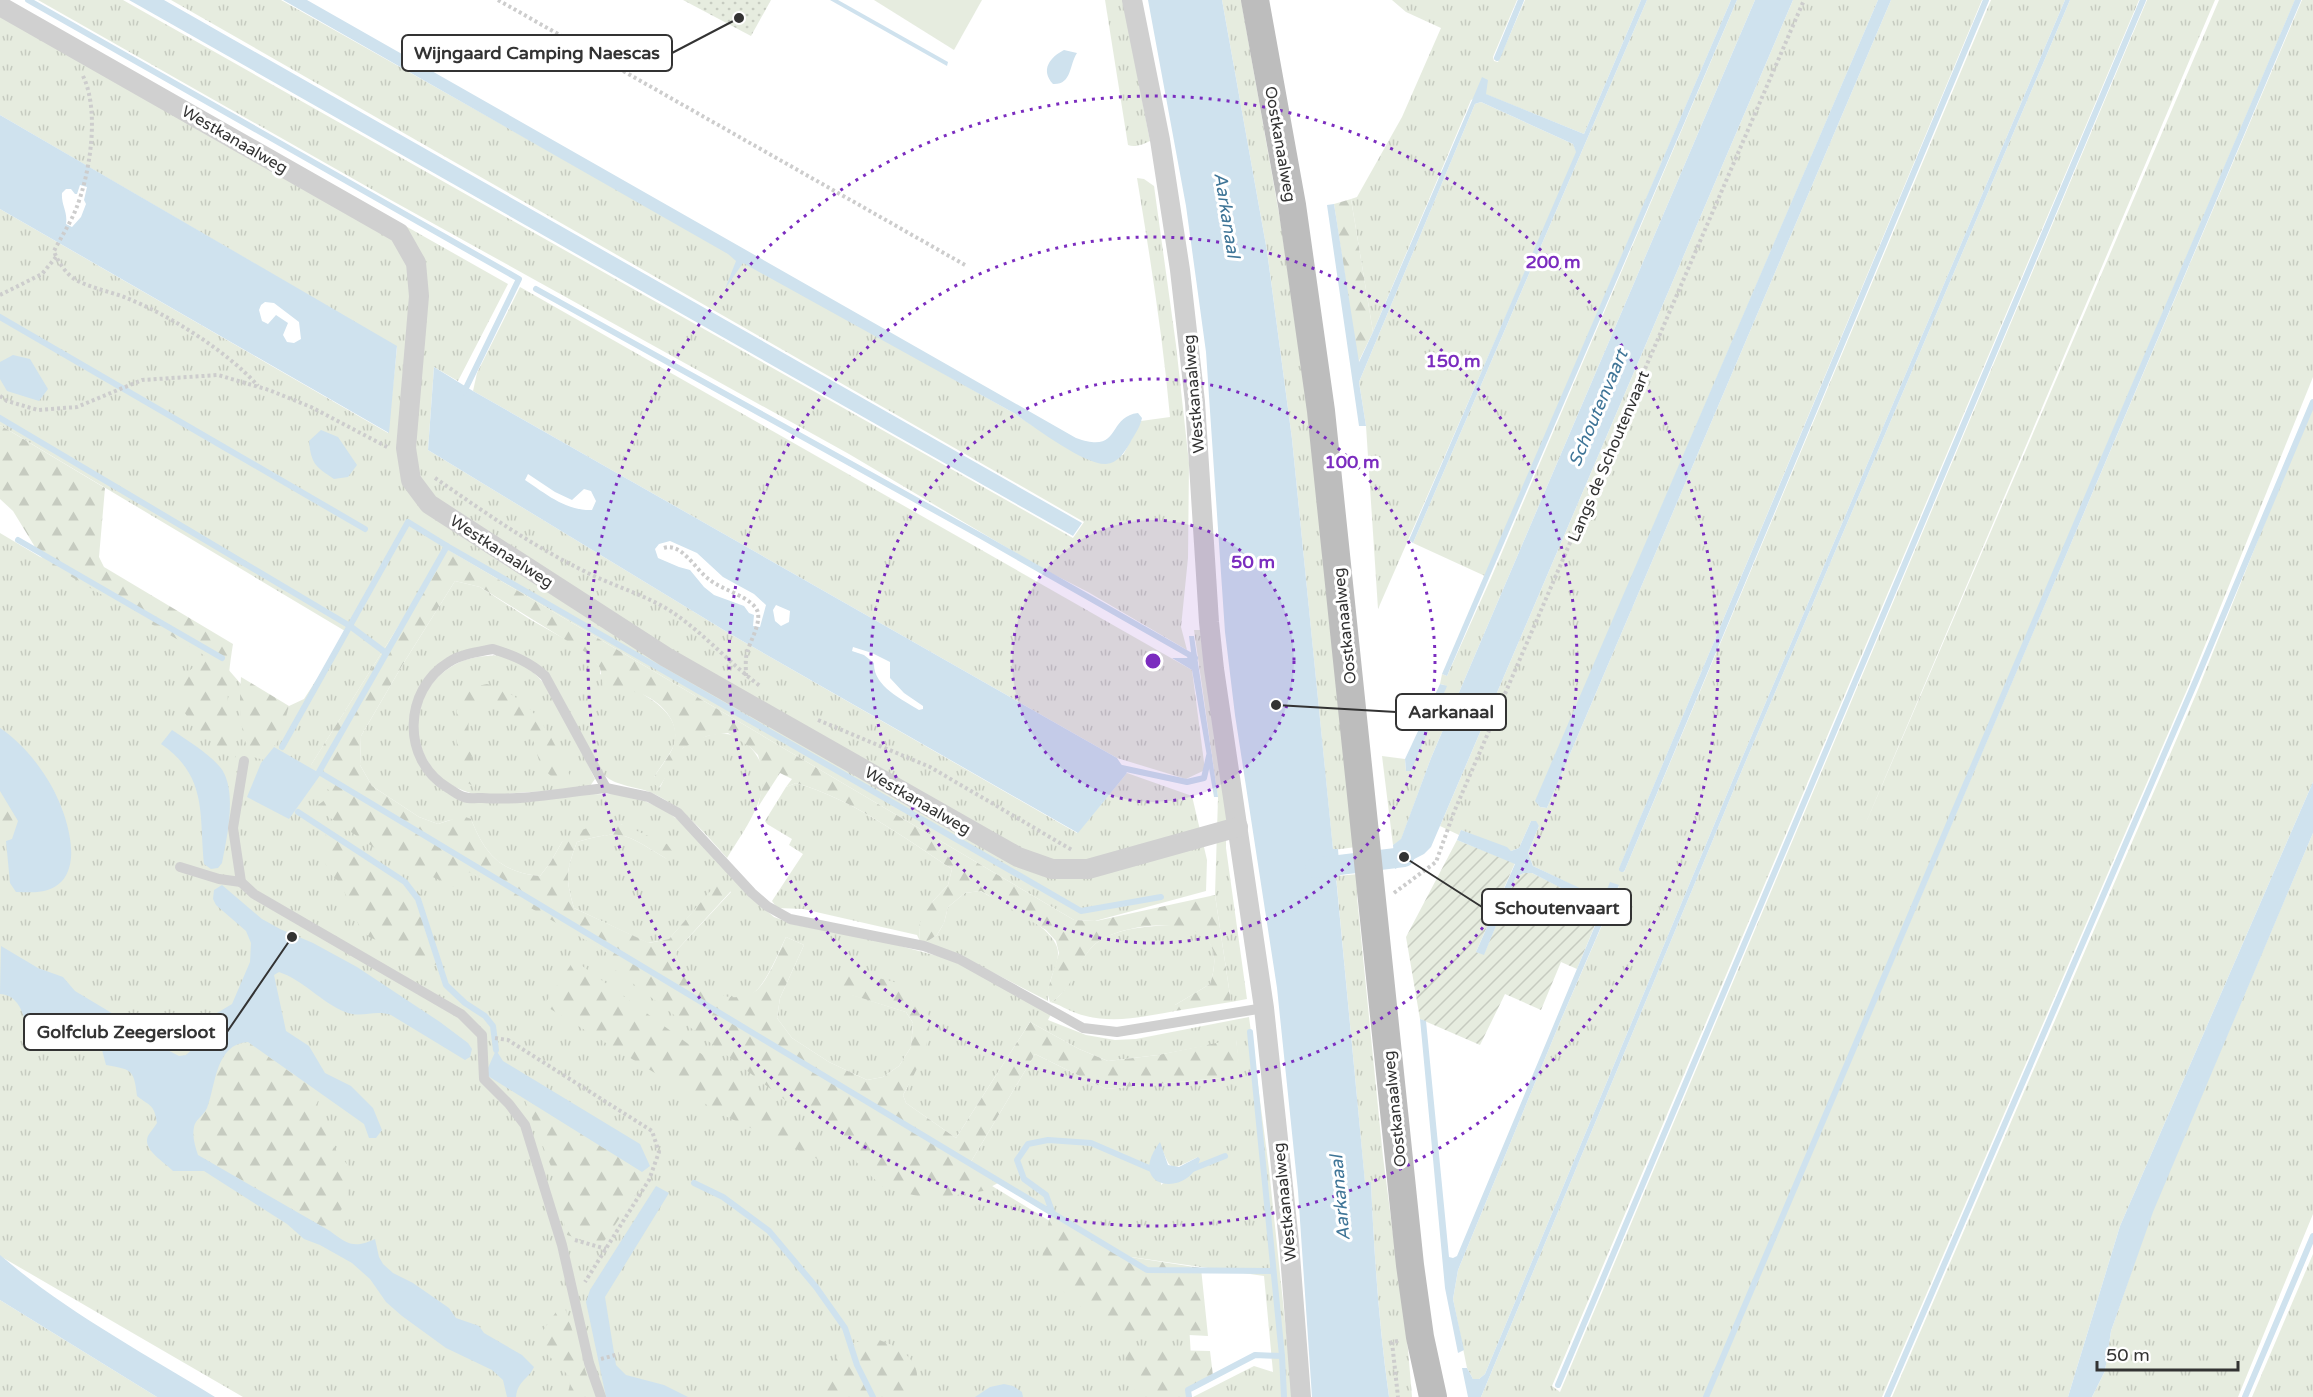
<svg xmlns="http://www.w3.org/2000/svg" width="2313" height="1397" font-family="'Varela Round',sans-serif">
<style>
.grass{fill:url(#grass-tufts);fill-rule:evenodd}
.forest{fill:url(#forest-firs)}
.park{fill:url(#park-dots)}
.garden{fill:url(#garden-furrows)}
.pitch{fill:#e6ecdf}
.water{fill:#cfe2ee;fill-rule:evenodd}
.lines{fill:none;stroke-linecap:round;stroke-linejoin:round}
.stream{stroke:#cfe2ee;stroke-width:6}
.canal{stroke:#cfe2ee;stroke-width:20}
.path{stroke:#cdcdcd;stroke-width:4;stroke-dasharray:3 3;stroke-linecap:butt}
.lane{stroke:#d0d0d0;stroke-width:10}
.street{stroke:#d0d0d0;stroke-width:20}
.secondary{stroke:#bdbdbd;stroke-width:28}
.ring{fill:none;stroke:#7b2cbf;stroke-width:3;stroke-dasharray:3 6}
.labels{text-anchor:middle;stroke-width:6;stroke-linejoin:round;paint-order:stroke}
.street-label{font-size:16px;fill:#333;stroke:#fff}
.water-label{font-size:18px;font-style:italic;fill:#3f7597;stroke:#fff}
.centre{fill:#7b2cbf;stroke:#fff;stroke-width:3}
.ring-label{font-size:18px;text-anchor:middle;font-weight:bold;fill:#7b2cbf;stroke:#fff;stroke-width:6;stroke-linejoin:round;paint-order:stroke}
.leader{fill:none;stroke:#333;stroke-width:2}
.callout-dot{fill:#333;stroke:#fff;stroke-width:2}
.callout{fill:#fff;stroke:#333;stroke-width:2}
.callout-label{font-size:18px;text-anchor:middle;font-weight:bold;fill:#333}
</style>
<defs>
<pattern id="grass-tufts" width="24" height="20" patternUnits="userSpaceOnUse" patternTransform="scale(1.5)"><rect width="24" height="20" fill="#e6ecdf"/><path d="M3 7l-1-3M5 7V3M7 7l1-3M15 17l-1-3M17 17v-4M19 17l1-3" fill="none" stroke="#c6cbc0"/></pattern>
<pattern id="forest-firs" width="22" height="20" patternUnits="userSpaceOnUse" patternTransform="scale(1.5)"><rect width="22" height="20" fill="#e6ecdf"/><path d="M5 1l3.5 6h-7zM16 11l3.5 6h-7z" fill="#c6cbc0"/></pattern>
<pattern id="park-dots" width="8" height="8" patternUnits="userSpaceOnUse" patternTransform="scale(1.5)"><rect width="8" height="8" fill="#e6ecdf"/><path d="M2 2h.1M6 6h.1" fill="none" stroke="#c6cbc0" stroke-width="1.8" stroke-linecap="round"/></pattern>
<pattern id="garden-furrows" width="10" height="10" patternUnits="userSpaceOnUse" patternTransform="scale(1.5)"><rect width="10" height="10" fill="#e6ecdf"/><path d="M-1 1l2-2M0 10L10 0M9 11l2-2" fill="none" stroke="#c6cbc0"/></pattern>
</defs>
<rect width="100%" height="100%" fill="#fff"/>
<!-- grass -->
<g class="grass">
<path d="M0,0H6L508,284L458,381L434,367L428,450L732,635L1077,833L1127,773L1192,796L1207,860L1206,891L1095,921L1074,920L447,549L311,765L325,781L1127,1268L1186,1276L1192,1373L1178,1397H243L0,1256V533L227,668L281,730L289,706L304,699L335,651L345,631L0,425V209L388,433L397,347L0,115Z"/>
<path d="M38,0H123L1073,538L1084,522L171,0H281L1012,412L1050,437L1123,455L1141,421L1170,417C1163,337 1150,257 1137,178L1144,179L1154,186L1176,345L1189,463L1188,558L1181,627L1187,650L1088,592L1041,568L849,454L380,194Z"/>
<path d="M1105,0H1123L1150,141C1144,144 1135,148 1128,145Z"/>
<path d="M1222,0H1241L1281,225L1314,454L1356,847L1333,850L1292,439L1267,251Z"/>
<path d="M1392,0H1517L1493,57L1494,61L1498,62L1525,0H1641L1584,134L1485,94L1471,100L1373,332L1351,199L1357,197L1402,117L1441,28L1406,12Z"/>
<path d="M1647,0H1731L1485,576L1413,543Z"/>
<path d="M1737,0H1755L1431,758L1401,840L1393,845L1382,756L1405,759L1406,771L1444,685L1440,684L1442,674L1447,676L1491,578Z"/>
<path d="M1793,0H1878L1536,801L1540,807L1547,808L1891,0H1982L1619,869L1624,872L1991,0H2065L1737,770L1485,1374L1479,1379H1473L1467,1368L1453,1299L1458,1270L1560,1022L1619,886L1603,900L1533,866L1528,853L1539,826L1531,821L1519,848L1511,851L1461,830L1459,835L1440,826Z"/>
<path d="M2070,0H2139L1552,1386L1560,1392L2147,0H2215L1865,825L2219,0H2295L1704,1397H1481L1742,770Z"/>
<path d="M2302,0H2313V377L2189,685L1882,1397H1708Z"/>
<path d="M1481,102L1573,144L1577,153L1378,609L1366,426L1359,382L1475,104Z"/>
<path d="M520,287L1192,670L1205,770L1186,779L1117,758L473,391L477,373Z"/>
<path d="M2313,403V782L2120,1226L2068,1397H1892L2197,692Z"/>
<path d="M455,581L480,587L531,620L572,643L591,655L600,668V674C626,686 686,706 674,745C670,755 660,767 654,777L660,788C665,777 674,755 683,748C693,739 714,732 726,734C745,735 766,761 764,780C760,810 743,832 727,858C705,833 683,807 652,793C637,786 617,787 604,775L574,723L525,657L469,650L428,677L411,740L453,795L629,794L665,810L690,829L761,906L774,917L796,925L881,941L953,960L1051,1014L1048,1020L1086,1035L1115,1040L1136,1039L1249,1017L1269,1169L1293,1397H1193L1254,1366L1273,1372L1264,1276L1124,1256L969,1165L1035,1054L1106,1089L1240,1076L1236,1040L1158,1055L1108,1061L1079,1049L1030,1022L956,1138L906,1103L903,1095L908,1086L930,1019L849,994L906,1012L913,1023L911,1047L899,1066L883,1077L867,1080L829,1062L792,1038L777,1018L780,998L804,945L786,937C779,951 765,987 752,994C725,1008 676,982 676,951L731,892L720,881L669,939L648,943L574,908C565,877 566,872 577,842C626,828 625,835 667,859L621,824L562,842L550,863L540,876C500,872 485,854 471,819L450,820L438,824L419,817L372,786L360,765L361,736L403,664ZM1159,1143C1173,1172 1167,1172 1198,1157L1161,1185Z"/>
<path d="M1194,630H1202L1226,795V848L1247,999L1231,1002L1215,895L1218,798Z"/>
<path d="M503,655C515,660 525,665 535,674C556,692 581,752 595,779L590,786C566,790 541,791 516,793C505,794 491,797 479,795C473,794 464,791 457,788C407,764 404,693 454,665C470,656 485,656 503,655Z"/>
<path d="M796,783C852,799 903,837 952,869L948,885L933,901L919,927L920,941L917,935L803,909L777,908L772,901L803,854L789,845L792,839L767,824L765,821L786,787Z"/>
<path d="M2313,833V1214L2238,1397H2092L2105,1371L2111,1331L2152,1212Z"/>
<path d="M1359,874L1357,897L1383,1157L1408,1349L1412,1397H1389C1379,1326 1374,1254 1371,1183H1365L1336,876Z"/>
<path d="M980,891C1000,902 1057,927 1058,952C1059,966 1046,981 1048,1001L996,974L925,943L937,935L944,923L948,907L965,893Z"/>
<path d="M1176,925C1183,927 1193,929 1199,932C1218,944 1216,966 1210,984L1175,1005V1011C1142,1017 1109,1025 1076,1013C1067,1010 1059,1004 1050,1002C1065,995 1068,983 1076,970C1081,962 1088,950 1095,944C1117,927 1150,926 1176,925Z"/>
<path d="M2313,1254V1397H2252Z"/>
<path d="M0,1300L157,1397H0Z"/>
</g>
<!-- forest -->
<g class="forest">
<path d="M1351,199L1373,332L1358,363L1334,204Z"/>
<path d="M0,425L105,488L99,557L104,567L233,644C226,688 225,713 236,757L232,758C209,739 157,705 189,671C194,666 202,662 207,657L43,560L13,511L0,499Z"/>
<path d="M447,549L1074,920L1096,921L1215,895L1231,1002L1175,1011V1005L1210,984C1215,969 1218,950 1205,938C1181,917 1119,925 1095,944C1077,960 1073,992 1050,1002L1047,992L1059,953L1056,941L1046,930L981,891L965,893L948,907L944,923L937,935L925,943L920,941L919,927L921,919L933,901L948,885L952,869C903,837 852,799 796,783L786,787L792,779L780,773L758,807L764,777L758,755L750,747L728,733L707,736L683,748L659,788L653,783L654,777C660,767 671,755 674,744C680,722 662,703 644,695C635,690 616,691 603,686L600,668L590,655L480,587L455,581L403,664L361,736L360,765L372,786L419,817L438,824L463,816L471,819C485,854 500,872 540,876L550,863L562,842L576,832L596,825L621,824L667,844L672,851L673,856L667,859C625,835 626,828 577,842C566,872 565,877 574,908L649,943L669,939L720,880L731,891L676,951C676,981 728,1009 754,992C767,984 779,952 786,937L804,945L780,998L777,1018L792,1038L829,1062L867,1080L883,1077L899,1066L911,1047L913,1023L906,1012L849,994L842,988L844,976L852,972C869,977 891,979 907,987C950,1011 921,1063 903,1095L906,1103L956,1138L1030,1022L1079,1049L1108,1061L1158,1055L1236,1039L1241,1076L1106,1089L1035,1054L969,1165L998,1183L983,1191L930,1199L884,1188L810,1119L610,966L606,952L469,872L454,887L382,853L320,811L318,805L334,793L315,782L321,774L309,768Z"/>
<path d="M241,677L289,706L280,738L264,760L250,756C239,725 239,710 241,677Z"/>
<path d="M487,684C534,698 551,734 570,776L555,780C550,775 543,769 540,763C537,756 536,747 533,740C524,723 505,708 487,702C479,700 473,705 470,713C464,738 478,763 475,787L464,781C458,751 451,723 461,694L473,687Z"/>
<path d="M0,791L18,821L12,839L0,843Z"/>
<path d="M326,830L403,879L421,895L444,964L423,966L415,963L400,950L369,937L359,926L349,901L339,882L327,871L325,859Z"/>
<path d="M574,960C670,1030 765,1099 854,1176L725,1116L544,1005Z"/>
<path d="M248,1042L319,1093L316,1113L337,1152L351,1169L347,1199L330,1231L198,1155C195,1146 192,1137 194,1128C195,1120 204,1115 207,1108C216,1084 215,1045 248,1042Z"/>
<path d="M524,1098L642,1172L649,1167L651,1171L601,1246L567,1235L552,1169Z"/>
<path d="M1050,1214L1124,1256L1201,1268L1208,1336L1115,1331L1078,1305L1040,1269Z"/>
<path d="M563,1302L594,1397H567L570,1384L568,1375L535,1342Z"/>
<path d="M872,1338C900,1345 931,1365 911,1397H825C827,1378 834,1351 853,1343C859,1341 866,1340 872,1338Z"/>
<path d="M1123,1349L1210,1351L1213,1376L1188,1389V1397H1138L1131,1380Z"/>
</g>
<!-- park -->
<path class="park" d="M683,0H771L751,36Z"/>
<!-- garden -->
<path class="garden" d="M1457,840L1515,863L1476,952L1484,954L1516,877L1524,873H1532L1602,908L1577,969L1561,962L1541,1010L1505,994L1480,1045L1420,1019L1406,937Z"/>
<!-- pitch -->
<path class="pitch" d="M874,0H982L954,50Z"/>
<!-- water -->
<g class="water">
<path d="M129,0H164L1082,523L1073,536Z"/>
<path d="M283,0H307L1076,438C1122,455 1106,417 1138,413L1142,418C1140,428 1134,435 1130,443C1124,453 1118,463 1106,464C1084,465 1032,425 1012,412L743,263L725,289L736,261L728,254Z"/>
<path d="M830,0H838L948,62L947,66Z"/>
<path d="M1148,0H1222L1267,251L1292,439L1333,849H1338L1340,876L1336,877L1365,1182H1371C1374,1254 1379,1326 1389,1397H1312L1298,1191L1277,988L1235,715L1225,632L1206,352L1186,206Z"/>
<path d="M1641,0H1647L1413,543L1409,540L1576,152L1573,144L1481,102L1475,104L1359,382L1366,426H1359L1327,205L1334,204L1359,362L1373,332L1482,77L1488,80L1486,94L1584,134Z"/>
<path d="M1731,0H1737L1447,676L1442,674Z"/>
<path d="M1755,0H1793L1431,847L1424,854L1395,869L1393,845L1401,839L1431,758Z"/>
<path d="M1878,0H1891L1547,808L1540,807L1535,801Z"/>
<path d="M2065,0H2070L1742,770L1481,1397H1468L1462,1368H1467L1473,1379H1479L1485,1374L1737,770Z"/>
<path d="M1064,50L1077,53C1069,65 1072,85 1053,84C1040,70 1050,57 1064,50Z"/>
<path d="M0,115L397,346L389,433L0,209ZM80,185L87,187L84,200L86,204L81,217L72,227L66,224C68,212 61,205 62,193L66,189H71L75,194H77ZM265,302L274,303L299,322L301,339L294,343L287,342L283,335L288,323L276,315L268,324L262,321L259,310L261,305Z"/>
<path d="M13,355L30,359L48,389L39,401L7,391L0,379V362Z"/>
<path d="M434,367L473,391L1117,758L1127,773L1078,833L732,635L428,450ZM528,474L555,492L572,500L584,489L591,491L596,501L592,510C566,511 546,494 525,480ZM670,541L697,553L723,577L754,594L766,605L760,627L753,626L754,615L749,613L744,606L714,595L704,587L690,570L679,567L658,558L655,549L659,544ZM776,605L790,611L789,622L781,626L775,621L773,610ZM853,647L872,653L890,662V678L904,693L923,706V709L919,710C902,699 873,686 874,663L864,655L852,651Z"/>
<path d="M321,430L338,437L357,465L348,477L334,479C316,467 311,464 309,441Z"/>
<path d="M1189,636H1194L1218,797H1214L1192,670L1172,658H1187L1191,652Z"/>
<path d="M1440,684L1447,686L1411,771H1406L1405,759Z"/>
<path d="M0,728C21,742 40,765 52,787C67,814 90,880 44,891C36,893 25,892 16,892L10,883L6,841L12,839L18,821L0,791Z"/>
<path d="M172,730C188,741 207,752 220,767C238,789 227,837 222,863L218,868L211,869L204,864C199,815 208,776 161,744Z"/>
<path d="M274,747L321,774L289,819L247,797L261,763Z"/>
<path d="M2313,782V833L2153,1212L2111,1331L2105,1371L2092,1397H2068L2120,1226Z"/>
<path d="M1531,821H1536L1539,826L1528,853L1533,866L1603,899L1610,882L1619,885L1560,1022L1458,1270L1453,1299L1464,1350L1458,1353L1445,1288L1420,1019L1426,1021L1449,1257L1453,1258L1457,1256L1602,909L1532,873H1524L1516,877L1484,955L1476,952L1515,864L1457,840L1461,830L1507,847L1511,851L1519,848Z"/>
<path d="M222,885L262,919L280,929L313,943L357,967L440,1022L468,1043L472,1049L470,1057L465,1060L391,1015C373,1009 363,1019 345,1012C321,1002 303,980 279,972L274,975L286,1031L309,1046L325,1073L351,1086L373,1108L382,1130L376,1138H369L364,1124L248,1042C215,1044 216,1085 207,1108C204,1115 195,1120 194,1127C192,1137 195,1146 198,1155L330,1231C347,1244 354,1249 375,1239L379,1257L383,1264L393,1273L413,1283L449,1308L456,1318L479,1326L484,1333L522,1355L534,1367C528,1380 518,1380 516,1397H507L503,1380L492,1370L446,1348L402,1316L386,1302L370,1279L352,1263L320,1245L304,1239L287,1224L204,1171H173C165,1162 142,1150 148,1136C150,1132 154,1128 157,1123C154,1104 151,1107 137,1096C134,1068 131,1070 106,1065L101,1046L97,1040L77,1030L61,1042L47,1044L36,1024L24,1017C20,1005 14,995 0,994L1,946L38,968L63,977L75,991L130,1024L156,1044L179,1056L186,1055L201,1041L217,1013L232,1004L250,962L251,943L246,931L216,905L213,899L214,890Z"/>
<path d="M496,1050L503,1061L640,1144L650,1166L642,1172L488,1076V1068Z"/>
<path d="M1160,1142L1168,1165L1179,1167L1198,1157L1200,1159C1189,1199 1124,1189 1160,1142Z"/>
<path d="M656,1186L669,1193L605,1297L616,1365L626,1375L664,1385L688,1397H606L586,1302L590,1290Z"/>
<path d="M0,1255C65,1311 142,1352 215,1397H157L0,1300Z"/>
<path d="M1004,1384L1013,1386L1022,1392L1023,1397H975L990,1387Z"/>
</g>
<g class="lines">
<!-- stream -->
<g class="stream">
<path d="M28,0L519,279L464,392"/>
<path d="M1497,58L1521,0"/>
<path d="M536,289L981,536L1195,658"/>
<path d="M0,317L365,529"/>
<path d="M0,418L350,626L386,653"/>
<path d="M18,540L222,658"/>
<path d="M282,747L408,522L447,546"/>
<path d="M1117,767L1187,782L1204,778L1209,756"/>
<path d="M298,812L405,882L418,899L446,985L465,1003L485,1016L493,1026L496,1050"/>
<path d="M1622,869L1986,0"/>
<path d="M1161,897L1081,911L447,546L319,772L1147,1270L1272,1271"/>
<path d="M1250,1032L1282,1356"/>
<path d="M1190,1170L1225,1156"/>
<path d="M694,1183L723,1197L769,1231L816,1287L845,1328L857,1365L873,1397"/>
<path d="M1053,1214L1046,1195L1024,1179L1017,1160L1028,1144L1048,1140L1091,1143L1156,1171"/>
<path d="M1558,1385L2143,0"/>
<path d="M1189,1397L1188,1390L1255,1355L1282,1356L1284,1397"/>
<path d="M1706,1397L2298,0"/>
<path d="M1887,1397L2197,678L2313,402"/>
<path d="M2245,1397L2313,1236"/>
</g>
<!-- canal -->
<path class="canal" d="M1315,868L1404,857L1411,843"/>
<!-- path -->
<g class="path">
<path d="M498,0L965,265"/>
<path d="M83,76C100,111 90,174 76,209C70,224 61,237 54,251C57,261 67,275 76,280C91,288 108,291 124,297C168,314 227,351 258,386"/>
<path d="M0,295L42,274L56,257"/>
<path d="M0,396L7,401L38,410L77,407L142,380L218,375L269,390L311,407L389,448"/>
<path d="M435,478C483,511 529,544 582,570C610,585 641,593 669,610C703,632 728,662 760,686"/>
<path d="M664,548C682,542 696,571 710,580C722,590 755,598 758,613C760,626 750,641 747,653C745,660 746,669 746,676"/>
<path d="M818,720L930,767L1072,850"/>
<path d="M1394,893L1436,862L1454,812L1804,0"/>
<path d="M495,1038L508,1040L652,1131L659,1152L649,1180L585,1282"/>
<path d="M575,1240L606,1249"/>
<path d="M1398,1341L1392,1342L1398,1397"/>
<path d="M601,1359L619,1354"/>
</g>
<!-- lane -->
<g class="lane">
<path d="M493,649C512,655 530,662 545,676L606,788C565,792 523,801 482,798C477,798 469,799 464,797C459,796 453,791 448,788C401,760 403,690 449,662C461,654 478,652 493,649Z"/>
<path d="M244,761L233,828L241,882L254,894L461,1014L482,1035L484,1079L509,1104L525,1125L562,1245L589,1363L601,1397"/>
<path d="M606,788L649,797L678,813L752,893L767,906L790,919L924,946L959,959L1083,1028L1117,1032L1264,1008"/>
<path d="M180,867L219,879L241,882"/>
</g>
<!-- street -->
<g class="street">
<path d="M1132,0L1160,140L1180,270L1195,402L1209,622L1214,669L1264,1008L1289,1242L1301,1397"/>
<path d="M0,6L399,233L416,263L419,296L406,448L411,480L429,504L666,657L1018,857L1052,869H1088L1238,827"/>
</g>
<!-- secondary -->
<path class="secondary" d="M1255,0L1292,205L1321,411L1410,1265L1420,1337L1433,1397"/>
</g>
<!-- distance rings -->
<circle cx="1153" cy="661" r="141" fill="#7b2cbf" fill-opacity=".12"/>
<g class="ring">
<circle cx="1153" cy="661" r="141"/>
<circle cx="1153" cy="661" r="282"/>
<circle cx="1153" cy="661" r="424"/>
<circle cx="1153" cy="661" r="565"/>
</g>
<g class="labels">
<!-- street labels -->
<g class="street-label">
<text transform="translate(235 139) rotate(30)" y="6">Westkanaalweg</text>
<text transform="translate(1281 144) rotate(80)" y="6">Oostkanaalweg</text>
<text transform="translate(1193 394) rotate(-95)" y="6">Westkanaalweg</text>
<text transform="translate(1608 456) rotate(-67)" y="6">Langs de Schoutenvaart</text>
<text transform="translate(502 551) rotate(33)" y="6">Westkanaalweg</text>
<text transform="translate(1344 626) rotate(-96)" y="6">Oostkanaalweg</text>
<text transform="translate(918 800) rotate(30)" y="6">Westkanaalweg</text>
<text transform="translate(1394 1109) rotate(-96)" y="6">Oostkanaalweg</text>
<text transform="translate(1284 1202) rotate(-96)" y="6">Westkanaalweg</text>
</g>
<!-- water labels -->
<g class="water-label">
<text transform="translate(1227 215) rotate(81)" y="6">Aarkanaal</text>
<text transform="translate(1598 408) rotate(-67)" y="6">Schoutenvaart</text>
<text transform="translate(1340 1198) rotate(-95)" y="6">Aarkanaal</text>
</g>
</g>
<circle cx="1153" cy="661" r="9" class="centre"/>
<g class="ring-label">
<text x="1553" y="268">200 m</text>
<text x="1453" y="367">150 m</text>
<text x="1352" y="468">100 m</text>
<text x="1253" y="568">50 m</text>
</g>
<!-- callouts -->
<path class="leader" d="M739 18L672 53M1276 705L1396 712M1404 857L1482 907M292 937L227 1032"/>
<g class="callout-dot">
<circle cx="739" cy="18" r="6"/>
<circle cx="1276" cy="705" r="6"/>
<circle cx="1404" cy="857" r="6"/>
<circle cx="292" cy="937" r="6"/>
</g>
<g class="callout">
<rect x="402" y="35" width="270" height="36" rx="6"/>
<rect x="1396" y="694" width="110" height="36" rx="6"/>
<rect x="1482" y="889" width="149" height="36" rx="6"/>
<rect x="24" y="1014" width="203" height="36" rx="6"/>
</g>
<g class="callout-label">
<text x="537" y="59">Wijngaard Camping Naescas</text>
<text x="1451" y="718">Aarkanaal</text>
<text x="1557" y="914">Schoutenvaart</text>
<text x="126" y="1038">Golfclub Zeegersloot</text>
</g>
<!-- scale -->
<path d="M2097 1361v9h141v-9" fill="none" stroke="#333333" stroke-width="3"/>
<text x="2106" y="1361" font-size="18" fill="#333333" stroke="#ffffff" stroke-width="4.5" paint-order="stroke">50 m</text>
</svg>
